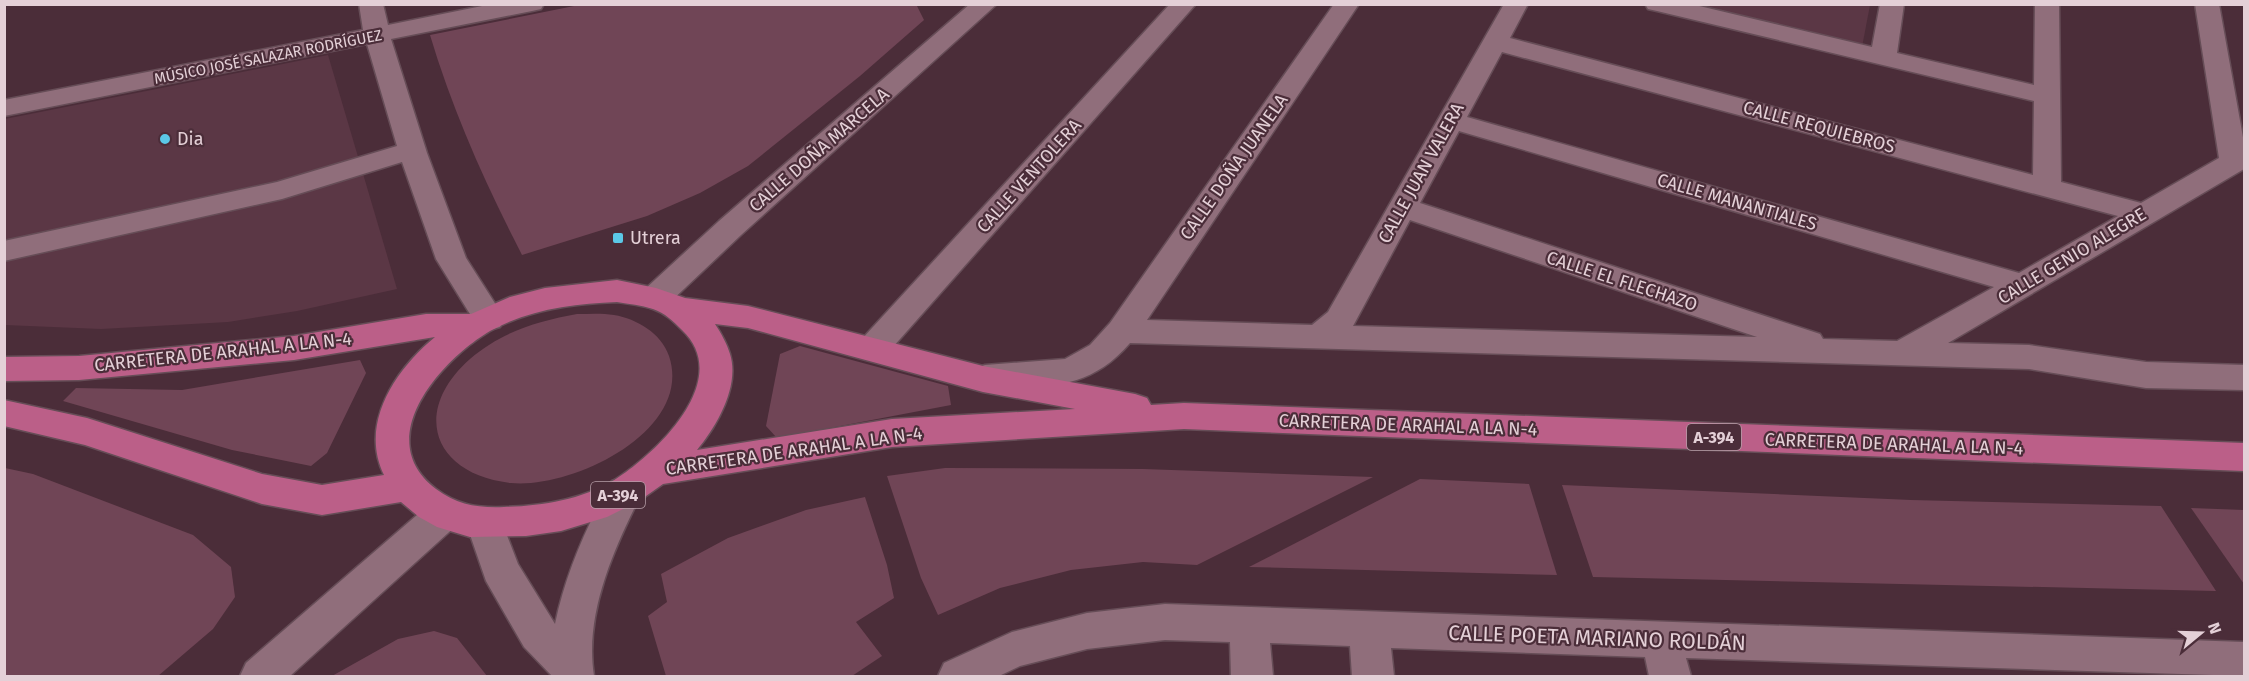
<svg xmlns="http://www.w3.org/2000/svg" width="2249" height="681" viewBox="0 0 2249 681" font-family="'Fira Sans',sans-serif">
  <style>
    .built { fill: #5b3745 }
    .green { fill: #704556 }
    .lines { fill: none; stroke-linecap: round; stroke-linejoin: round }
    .minor-casing { stroke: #664d57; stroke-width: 3 }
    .major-casing { stroke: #664d57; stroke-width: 3 }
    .minor { fill: #906e7b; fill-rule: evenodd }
    .major { fill: #bb5f88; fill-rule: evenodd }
    .poi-dot { fill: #5bc8e7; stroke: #4b2d39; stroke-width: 2 }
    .labels { text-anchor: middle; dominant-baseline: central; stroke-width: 4.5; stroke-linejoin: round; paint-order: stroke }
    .far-street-label { font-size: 15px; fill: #e4d0d7; stroke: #4b2d39 }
    .shield { fill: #4b2d39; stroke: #b69fa8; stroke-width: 1.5 }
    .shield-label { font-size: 16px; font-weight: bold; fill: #e4d0d7 }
    .street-label { font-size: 18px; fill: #e4d0d7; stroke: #4b2d39 }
    .poi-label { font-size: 18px; fill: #e4d0d7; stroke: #4b2d39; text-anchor: start }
    .near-street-label { font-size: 21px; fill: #e4d0d7; stroke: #4b2d39 }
  </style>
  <rect width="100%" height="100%" fill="#4b2d39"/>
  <!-- built -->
  <g class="built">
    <polygon points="1684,5 1870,5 1862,47"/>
    <polygon points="328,55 397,289 297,311 228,322 101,329 5,325 5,119"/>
  </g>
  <!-- green -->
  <g class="green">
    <path d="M584,4H916L924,20L860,76L748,166L700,193L647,216L522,255C485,183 453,112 430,35Z"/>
    <path d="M577,314C589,314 602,313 614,315C637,319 661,333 669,356C694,431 572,489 511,483C434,475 410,412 470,359C501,332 538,321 577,314Z"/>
    <polygon points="800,346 948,386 951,405 777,438 766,426 780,354"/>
    <polygon points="360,360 366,373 327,453 311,466 232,450 63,401 76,388 182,390"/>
    <polygon points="5,468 33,474 193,535 231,567 235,597 213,629 158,676 5,676"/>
    <polygon points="945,468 1143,469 1373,477 1197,565 1143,562 1071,570 1000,588 938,615 921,578 887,476"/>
    <polygon points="1420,479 1529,484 1557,575 1249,567"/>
    <polygon points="1562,485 1911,500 2161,506 2216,591 1593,577"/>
    <polygon points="865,497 887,565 894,598 856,622 882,656 852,676 666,676 648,616 667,602 661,574 728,538 806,510"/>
    <polygon points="2191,508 2244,510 2244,584"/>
    <polygon points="434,631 457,638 487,676 332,676 398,639"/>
  </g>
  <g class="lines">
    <!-- minor casing -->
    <g class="minor-casing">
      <g id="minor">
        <polygon points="359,4 383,4 388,25 492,4 544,4 541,9 532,11 391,39 427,153 466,258 505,319 500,327 489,330 478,327 436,259 402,162 282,199 4,261 4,241 277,182 397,146 367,44 4,116 4,100 363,30"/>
        <polygon points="970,4 997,4 741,235 666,306 655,309 644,306 639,298 644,290 719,221"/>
        <polygon points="1170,4 1196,4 885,356 873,360 861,356 856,348 861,340"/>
        <path d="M1334,4H1359L1147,320L1312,325L1328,312L1504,4H1528L1510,38L2033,175L2034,101L1657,11L1648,9L1645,4H1691L1872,47L1880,4H1904L1897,53L2034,85L2035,4H2059L2061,182L2141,203L2219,158L2195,4H2219L2244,143V169L1948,343L2029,345L2146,362L2244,365V390L2146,388L2029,369L1130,343C1088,392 1044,386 985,391L973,387L968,378L973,369L985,365L1065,359L1090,345L1110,323ZM1502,52L2118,216L2019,273L1467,117ZM1459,131L1994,287L1897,341L1823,339L1820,334L1420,203ZM1410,220L1757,337L1353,326Z"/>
        <path d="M625,476L638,481L643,491C615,546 584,613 594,676H552L524,647L486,581L466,523L472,512L485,508L498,512L518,564L555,624C566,572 586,527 612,481Z"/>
        <polygon points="445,498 458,502 464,513 458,524 290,676 240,676 246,663 432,502"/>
        <polygon points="1165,604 2244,642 2244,676 1686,658 1691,676 1649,676 1645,657 1391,648 1394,676 1352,676 1350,646 1270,643 1273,676 1231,676 1230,642 1165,640 1087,649 1020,666 999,676 938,676 944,663 1012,632 1087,613"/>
      </g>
    </g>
    <!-- major casing -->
    <g class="major-casing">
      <path id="major" d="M617,280L656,288L685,298L748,306L983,366L1135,394L1147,398L1151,405L1184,403L2244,443V471L1184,429L892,447L663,484L639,501L607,517L561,531L526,536L470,537L437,527L419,517L401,502L322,515L262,504L85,445L4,426V400L87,418L262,474L322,485L384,475C359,424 395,370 435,337L294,360L79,380L4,381V357L79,356L294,336L426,314H471L510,297L545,288ZM617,302C629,304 641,305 653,309C665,313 673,321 682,330C735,380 655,455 613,481C580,500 541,506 504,507C478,508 457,505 436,489C370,439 441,360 490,331C530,309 573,304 617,302ZM715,324L748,328L983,392L1075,409L892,419L697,450C717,426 740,386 730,354C727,344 721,333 715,324Z"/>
    </g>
    <!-- minor -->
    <use href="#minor" class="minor"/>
    <!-- major -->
    <use href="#major" class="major"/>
  </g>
  <!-- markers -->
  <g class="poi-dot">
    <circle cx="165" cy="139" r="6"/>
    <rect x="612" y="232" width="12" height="12" rx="3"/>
  </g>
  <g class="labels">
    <!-- far-street labels -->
    <g class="far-street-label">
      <text transform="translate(268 57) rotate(-11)">MÚSICO JOSÉ SALAZAR RODRÍGUEZ</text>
    </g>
    <!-- shield labels -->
    <g class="shield">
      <rect x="1687" y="424" width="54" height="26" rx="4.5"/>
      <rect x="591" y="482" width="54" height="26" rx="4.5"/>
    </g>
    <g class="shield-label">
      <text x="1714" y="437">A-394</text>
      <text x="618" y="495">A-394</text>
    </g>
    <!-- street labels -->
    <g class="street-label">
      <text transform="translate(1819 127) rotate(15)">CALLE REQUIEBROS</text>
      <text transform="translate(819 150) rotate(-41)">CALLE DOÑA MARCELA</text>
      <text transform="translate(1234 167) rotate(-55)">CALLE DOÑA JUANELA</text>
      <text transform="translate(1421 173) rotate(-61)">CALLE JUAN VALERA</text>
      <text transform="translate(1029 176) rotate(-48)">CALLE VENTOLERA</text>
      <text transform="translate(1737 202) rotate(16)">CALLE MANANTIALES</text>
      <text transform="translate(2072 256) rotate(-31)">CALLE GENIO ALEGRE</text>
      <text transform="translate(1622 281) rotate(18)">CALLE EL FLECHAZO</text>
      <text transform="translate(223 352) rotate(-6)">CARRETERA DE ARAHAL A LA N-4</text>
      <text transform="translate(1408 425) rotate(2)">CARRETERA DE ARAHAL A LA N-4</text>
      <text transform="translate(1894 444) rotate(2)">CARRETERA DE ARAHAL A LA N-4</text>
      <text transform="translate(794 451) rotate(-8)">CARRETERA DE ARAHAL A LA N-4</text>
    </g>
    <!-- poi labels -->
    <g class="poi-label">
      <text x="177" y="139">Dia</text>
      <text x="630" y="238">Utrera</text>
    </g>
    <!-- near-street labels -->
    <g class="near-street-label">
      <text transform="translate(1597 638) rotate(2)">CALLE POETA MARIANO ROLDÁN</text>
    </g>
  </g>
  <!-- border -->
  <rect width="2249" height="681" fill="none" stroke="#e4d0d7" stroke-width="12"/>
  <!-- north arrow -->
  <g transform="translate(2201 633) rotate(71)" stroke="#4b2d39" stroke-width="4.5" paint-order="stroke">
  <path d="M0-4.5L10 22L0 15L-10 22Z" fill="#e4d0d7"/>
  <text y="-9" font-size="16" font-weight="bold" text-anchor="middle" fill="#e4d0d7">N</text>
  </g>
</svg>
